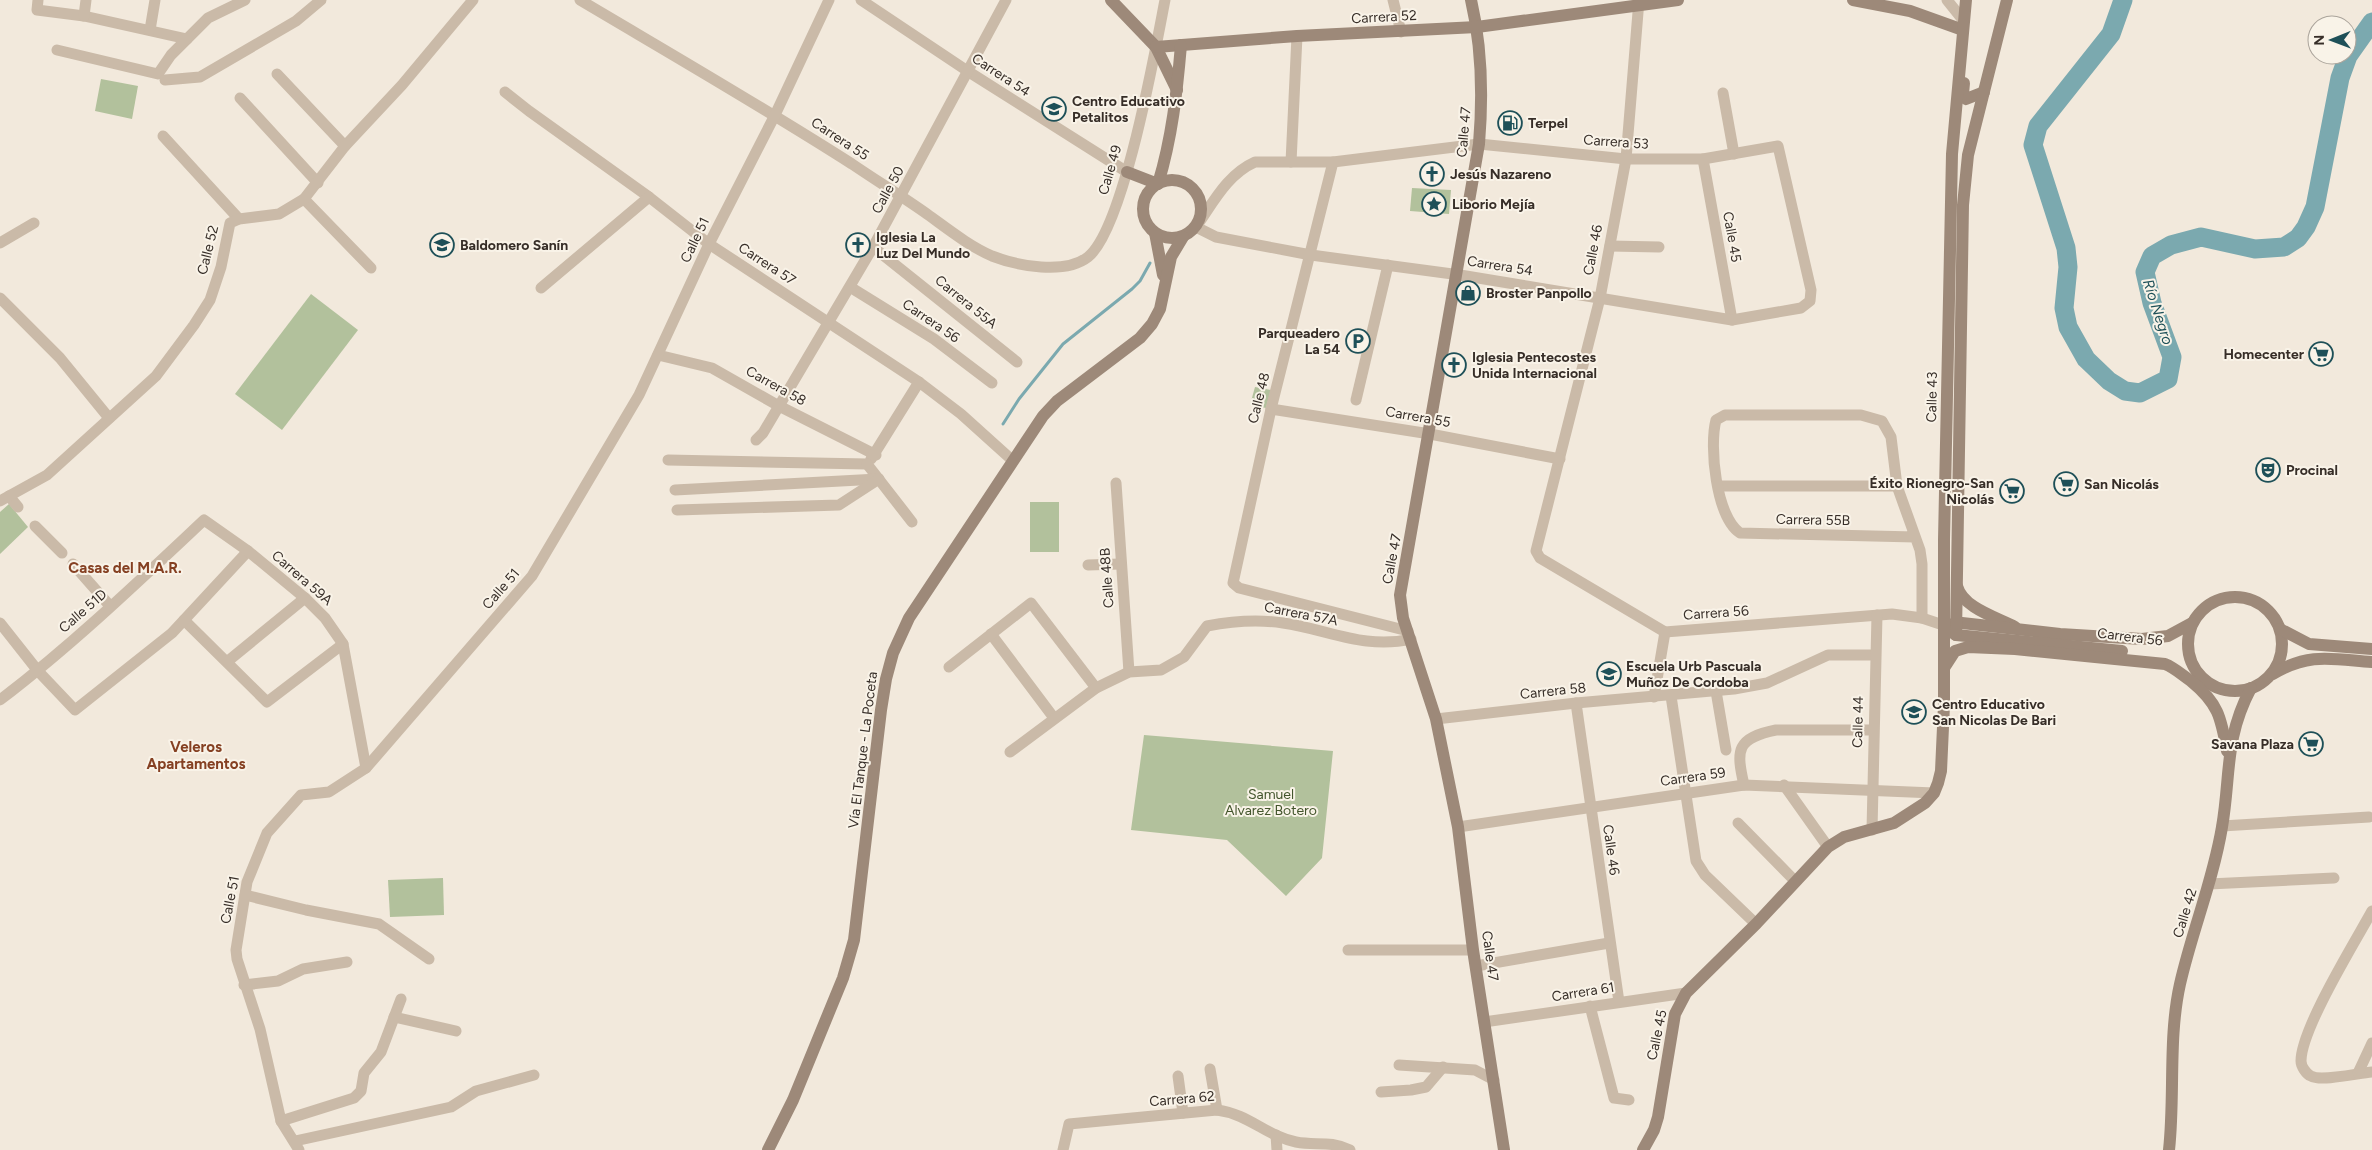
<svg xmlns="http://www.w3.org/2000/svg" width="2372" height="1150" viewBox="0 0 2372 1150" font-family="Figtree,sans-serif">
  <style>
    .green { fill: #b2c19c }
    .lines { fill: none; stroke-linecap: round; stroke-linejoin: round }
    .stream { stroke: #7ba9af; stroke-width: 3 }
    .river { stroke: #7ba9af; stroke-width: 19 }
    .street { stroke: #cabaa8; stroke-width: 11 }
    .secondary { stroke: #9d8979; stroke-width: 12 }
    .labels { text-anchor: middle; dominant-baseline: central; stroke-width: 4; stroke-linejoin: round; paint-order: stroke }
    .street-label { font-size: 14px; fill: #372e28; stroke: #f9f3e8 }
    .poi-label { font-size: 14px; font-weight: bold; fill: #372e28; stroke: #f9f3e8; text-anchor: start }
    .park-label { font-size: 14px; fill: #43552c; stroke: #f9f3e8 }
    .water-label { font-size: 15px; font-style: italic; fill: #1e5058; stroke: #f9f3e8 }
    .neighbourhood-label { font-size: 15px; font-weight: bold; fill: #854022; stroke: #f9f3e8 }
  </style>
  <rect width="100%" height="100%" fill="#f2e9dc"/>
  <!-- green -->
  <g class="green">
    <polygon points="101,79 138,86 132,119 95,111"/>
    <polygon points="1412,188 1451,190 1449,214 1410,211"/>
    <polygon points="311,294 358,330 282,430 235,394"/>
    <polygon points="1255,387 1271,390 1266,408 1250,405"/>
    <rect x="1030" y="502" width="29" height="50"/>
    <polygon points="9,504 28,527 0,554 0,512"/>
    <polygon points="1144,735 1333,751 1322,858 1286,896 1227,840 1131,830"/>
    <polygon points="443,878 444,915 390,917 388,880"/>
  </g>
  <g class="lines">
    <!-- stream -->
    <polyline class="stream" points="1003,424 1019,399 1063,344 1132,289 1140,281 1150,263"/>
    <!-- river -->
    <polyline class="river" points="2123,0 2111,34 2038,126 2033,145 2066,248 2068,267 2064,308 2068,327 2086,359 2109,381 2125,391 2140,393 2168,379 2172,357 2152,303 2145,272 2152,256 2171,245 2201,237 2255,249 2284,247 2298,238 2306,227 2315,207 2340,78 2348,56 2372,22"/>
    <!-- street -->
    <g class="street">
      <polyline points="38,0 37,10 84,16 187,39"/>
      <path d="M580,0C671,54 763,107 852,164C877,181 903,197 927,214C948,229 969,246 992,256C1018,266 1065,275 1088,257C1124,228 1155,51 1165,0"/>
      <polyline points="861,0 969,72 1127,172"/>
      <polyline points="1393,0 1401,32"/>
      <polyline points="1639,0 1626,159 1600,298 1536,551 1540,558 1665,632 1892,614 1922,618 1943,625"/>
      <polyline points="1947,0 1963,20"/>
      <polyline points="84,16 86,0"/>
      <polyline points="150,30 155,0"/>
      <polyline points="57,50 158,74 171,55 208,18 245,0"/>
      <polyline points="277,74 345,146"/>
      <polyline points="165,80 200,77 296,21 321,0"/>
      <polyline points="505,92 529,111 649,197 709,244 919,382 961,414 1012,460"/>
      <polyline points="1723,93 1734,154"/>
      <polyline points="240,98 318,183"/>
      <polyline points="163,136 239,219"/>
      <polyline points="1703,159 1732,320"/>
      <polyline points="1291,162 1297,36"/>
      <polyline points="1333,162 1271,409 1233,583 1239,588 1408,631"/>
      <polyline points="304,199 371,268"/>
      <path d="M1196,227L1216,237L1311,255L1460,275L1732,320L1801,308L1810,301L1811,290L1778,146L1703,159H1626L1479,144L1333,162H1255C1228,174 1214,201 1198,224"/>
      <polyline points="0,243 34,223"/>
      <polyline points="1610,246 1659,247"/>
      <polyline points="873,247 1017,362"/>
      <polyline points="850,287 934,339 992,383"/>
      <polyline points="541,288 649,197"/>
      <polyline points="0,298 60,358 109,418"/>
      <polyline points="658,355 712,368 779,406 876,455"/>
      <polyline points="1356,400 1388,265"/>
      <polyline points="1271,409 1430,434 1560,459"/>
      <polyline points="756,440 763,433 873,247 1006,0"/>
      <polyline points="871,459 919,382"/>
      <polyline points="668,460 867,464"/>
      <polyline points="867,464 912,522"/>
      <polyline points="1116,483 1129,672"/>
      <polyline points="1719,486 1897,486"/>
      <polyline points="675,490 878,479"/>
      <polyline points="9,496 18,507"/>
      <polyline points="0,501 47,475 156,376 194,325 210,300 221,267 230,223 239,219 279,214 304,199 345,146 402,85 473,0"/>
      <polyline points="677,510 839,505 879,479"/>
      <polyline points="35,526 62,553"/>
      <path d="M1915,537L1740,533C1716,517 1709,446 1716,420L1725,415H1861L1882,421L1891,437L1897,486L1920,550L1922,564V618"/>
      <polyline points="73,564 110,606"/>
      <polyline points="1088,565 1120,564"/>
      <polyline points="184,620 267,702 343,644"/>
      <polyline points="0,623 38,671 75,710 172,633 248,551"/>
      <polyline points="991,634 1054,718"/>
      <polyline points="228,661 305,598"/>
      <polyline points="949,667 1031,603 1096,688"/>
      <polyline points="1716,691 1726,750"/>
      <polyline points="1671,696 1696,861 1705,875 1756,924"/>
      <polyline points="1654,697 1665,632"/>
      <path d="M0,700C72,645 138,582 204,520L248,551L305,598L325,618L343,644L366,768"/>
      <polyline points="1576,703 1619,1002"/>
      <polyline points="1436,719 1576,703 1734,689 1767,683 1828,655 1875,655"/>
      <path d="M1010,752L1096,688L1129,672L1161,670L1184,657L1207,626C1233,621 1256,619 1283,623C1327,629 1365,650 1411,639"/>
      <path d="M1744,785C1736,750 1736,738 1776,730H1873"/>
      <polyline points="1784,785 1828,847"/>
      <polyline points="1738,823 1795,881"/>
      <polyline points="2222,826 2369,817"/>
      <polyline points="1458,827 1744,785 1934,793"/>
      <polyline points="1872,830 1877,615"/>
      <polyline points="2209,884 2334,878"/>
      <polyline points="245,895 306,910 379,924 429,959"/>
      <path d="M2372,911C2355,942 2301,1029 2301,1061C2301,1066 2306,1074 2311,1076C2321,1082 2359,1073 2372,1072"/>
      <polyline points="1348,950 1473,950"/>
      <polyline points="1476,966 1609,943"/>
      <polyline points="244,985 278,981 303,969 347,962"/>
      <polyline points="1590,1006 1614,1098 1629,1100"/>
      <polyline points="394,1017 456,1031"/>
      <polyline points="1484,1022 1686,993"/>
      <polyline points="1399,1065 1475,1070 1494,1080"/>
      <polyline points="1210,1069 1217,1110"/>
      <polyline points="2358,1073 2372,1043"/>
      <polyline points="1178,1076 1183,1113"/>
      <polyline points="1381,1092 1411,1090 1426,1087 1443,1067"/>
      <polyline points="281,1121 354,1098 361,1091 364,1073 381,1052 401,999"/>
      <polyline points="1276,1135 1277,1150"/>
      <polyline points="295,1141 451,1107 476,1091 534,1075"/>
      <polyline points="299,1150 281,1121 260,1029 237,959 236,950 247,882 267,833 301,795 329,792 366,768 532,576 639,395 709,244 775,115 829,0"/>
      <path d="M1063,1150L1069,1124L1217,1110C1249,1114 1266,1136 1296,1142C1316,1146 1329,1140 1350,1150"/>
    </g>
    <!-- secondary -->
    <g class="secondary">
      <polyline points="1111,0 1156,47 1177,90"/>
      <path d="M1471,0C1482,47 1483,96 1479,144L1400,595L1403,618L1436,719L1458,827L1473,950L1504,1150"/>
      <polyline points="1853,0 1910,11 1963,30"/>
      <polyline points="1156,47 1297,36 1477,27 1678,0"/>
      <polyline points="1964,83 1963,94 1966,99 1984,92"/>
      <path d="M1127,172L1158,184C1172,138 1177,92 1181,45"/>
      <circle cx="1172" cy="209" r="29"/>
      <polyline points="1155,233 1163,275"/>
      <path d="M1957,586C1963,608 1996,617 2015,627"/>
      <circle cx="2235" cy="644" r="47"/>
      <polyline points="1948,625 1962,623 2060,634 2142,639 2168,636 2192,623"/>
      <polyline points="2280,629 2309,644 2372,649"/>
      <polyline points="1949,630 1956,635 2122,651"/>
      <polyline points="1956,635 1963,205 1968,155 2007,0"/>
      <path d="M1944,668L1955,651L1968,647L2015,649L2165,664C2175,668 2182,675 2191,681C2218,703 2221,717 2227,751"/>
      <path d="M2273,674C2309,652 2332,659 2372,662"/>
      <polyline points="768,1150 793,1100 843,978 854,940 881,710 886,679 893,653 909,618 1043,416 1057,401 1140,338 1152,324 1160,309 1171,257 1183,237"/>
      <polyline points="1643,1150 1654,1130 1658,1117 1675,1014 1686,993 1756,924 1828,847 1844,837 1894,823 1925,803 1934,793 1938,783 1941,771 1944,705 1944,540 1952,154 1966,0"/>
      <path d="M2169,1150C2175,1095 2168,1038 2180,984C2192,931 2213,881 2222,827C2231,775 2224,739 2251,688"/>
    </g>
  </g>
  <!-- icons -->
  <defs>
    <g id="school-ring" transform="scale(1.25)"><circle r="9.5" fill="#f9f3e8" stroke="#1e5058" stroke-width="1.5"/><path d="M0-5L7-2L0 1L-7-2ZM-4 1L0 2.5L4 1V4Q0 6-4 4Z" fill="#1e5058"/></g>
    <g id="fuel-ring" transform="scale(1.25)"><circle r="9.5" fill="#f9f3e8" stroke="#1e5058" stroke-width="1.5"/><path d="M-5.5-6h7V0h2V4h1.3V-2.5L3-4.5l.8-.8L6-3V5H2.5V1h-1V6h-7ZM-4.2-4.7v3.2H.2V-4.7Z" fill="#1e5058"/></g>
    <g id="church-ring" transform="scale(1.25)"><circle r="9.5" fill="#f9f3e8" stroke="#1e5058" stroke-width="1.5"/><path d="M-1.2-6h2.4v3.5h3.3v2.4h-3.3V6h-2.4V-.1h-3.3v-2.4h3.3Z" fill="#1e5058"/></g>
    <g id="sight-ring" transform="scale(1.25)"><circle r="9.5" fill="#f9f3e8" stroke="#1e5058" stroke-width="1.5"/><path d="M0-6L1.8-2.2L6-1.7L2.9 1.2L3.7 5.4L0 3.3L-3.7 5.4L-2.9 1.2L-6-1.7L-1.8-2.2Z" fill="#1e5058"/></g>
    <g id="shop-ring" transform="scale(1.25)"><circle r="9.5" fill="#f9f3e8" stroke="#1e5058" stroke-width="1.5"/><path d="M-5-2.5h2.3a2.7 3.5 0 0 1 5.4 0H5L5.5 6h-11ZM-1.5-2.5h3a1.5 2.3 0 0 0-3 0Z" fill="#1e5058"/></g>
    <g id="parking-ring" transform="scale(1.25)"><circle r="9.5" fill="#f9f3e8" stroke="#1e5058" stroke-width="1.5"/><path d="M-3.5-5.5H1a3.5 3.5 0 0 1 0 7H-1V5.5H-3.5ZM-1-3.4V-.6H.8a1.4 1.4 0 0 0 0-2.8Z" fill="#1e5058"/></g>
    <g id="supermarket-ring" transform="scale(1.25)"><circle r="9.5" fill="#f9f3e8" stroke="#1e5058" stroke-width="1.5"/><path d="M-6-5.5h2.5l.6 2H6L4.5 2H-2.5L-4.4-4H-6ZM-1.5 3.2a1.3 1.3 0 1 0 .1 0ZM3 3.2a1.3 1.3 0 1 0 .1 0Z" fill="#1e5058"/></g>
    <g id="theatre-ring" transform="scale(1.25)"><circle r="9.5" fill="#f9f3e8" stroke="#1e5058" stroke-width="1.5"/><path d="M-5-5.5Q0-4 5-5.5V0Q5 5 0 6Q-5 5-5 0ZM-3.3-2.5H-1v1.5H-3.3ZM1-2.5H3.3v1.5H1ZM-2.8 1Q0 5.5 2.8 1Z" fill="#1e5058"/></g>
  </defs>
  <g fill-rule="evenodd">
    <use href="#school-ring" x="1054" y="109"/>
    <use href="#fuel-ring" x="1510" y="123"/>
    <use href="#church-ring" x="1432" y="174"/>
    <use href="#sight-ring" x="1434" y="204"/>
    <use href="#school-ring" x="442" y="245"/>
    <use href="#church-ring" x="858" y="245"/>
    <use href="#shop-ring" x="1468" y="293"/>
    <use href="#parking-ring" x="1358" y="341"/>
    <use href="#supermarket-ring" x="2321" y="354"/>
    <use href="#church-ring" x="1454" y="365"/>
    <use href="#theatre-ring" x="2268" y="470"/>
    <use href="#supermarket-ring" x="2066" y="484"/>
    <use href="#supermarket-ring" x="2012" y="491"/>
    <use href="#school-ring" x="1609" y="674"/>
    <use href="#school-ring" x="1914" y="712"/>
    <use href="#supermarket-ring" x="2311" y="744"/>
  </g>
  <g class="labels">
    <!-- street labels -->
    <g class="street-label">
      <text transform="translate(1384 17) rotate(-3)">Carrera 52</text>
      <text transform="translate(1001 75) rotate(33)">Carrera 54</text>
      <text transform="translate(1464 132) rotate(-85)">Calle 47</text>
      <text transform="translate(840 139) rotate(33)">Carrera 55</text>
      <text transform="translate(1616 142) rotate(4)">Carrera 53</text>
      <text transform="translate(1110 170) rotate(-74)">Calle 49</text>
      <text transform="translate(888 190) rotate(-61)">Calle 50</text>
      <text transform="translate(1732 237) rotate(80)">Calle 45</text>
      <text transform="translate(695 240) rotate(-64)">Calle 51</text>
      <text transform="translate(208 250) rotate(-76)">Calle 52</text>
      <text transform="translate(1593 250) rotate(-79)">Calle 46</text>
      <text transform="translate(767 264) rotate(33)">Carrera 57</text>
      <text transform="translate(1500 266) rotate(9)">Carrera 54</text>
      <text transform="translate(966 302) rotate(39)">Carrera 55A</text>
      <text transform="translate(931 321) rotate(34)">Carrera 56</text>
      <text transform="translate(776 386) rotate(29)">Carrera 58</text>
      <text transform="translate(1932 397) rotate(-89)">Calle 43</text>
      <text transform="translate(1259 398) rotate(-76)">Calle 48</text>
      <text transform="translate(1418 417) rotate(10)">Carrera 55</text>
      <text transform="translate(1813 520) rotate(1)">Carrera 55B</text>
      <text transform="translate(1392 559) rotate(-79)">Calle 47</text>
      <text transform="translate(302 578) rotate(41)">Carrera 59A</text>
      <text transform="translate(1107 578) rotate(-94)">Calle 48B</text>
      <text transform="translate(501 589) rotate(-49)">Calle 51</text>
      <text transform="translate(83 611) rotate(-41)">Calle 51D</text>
      <text transform="translate(1716 613) rotate(-4)">Carrera 56</text>
      <text transform="translate(1301 614) rotate(11)">Carrera 57A</text>
      <text transform="translate(2130 637) rotate(7)">Carrera 56</text>
      <text transform="translate(1553 691) rotate(-6)">Carrera 58</text>
      <text transform="translate(1858 722) rotate(-89)">Calle 44</text>
      <text transform="translate(863 750) rotate(-83)">Vía El Tanque - La Poceta</text>
      <text transform="translate(1693 777) rotate(-8)">Carrera 59</text>
      <text transform="translate(1611 850) rotate(82)">Calle 46</text>
      <text transform="translate(230 900) rotate(-79)">Calle 51</text>
      <text transform="translate(2185 913) rotate(-73)">Calle 42</text>
      <text transform="translate(1490 956) rotate(82)">Calle 47</text>
      <text transform="translate(1583 992) rotate(-9)">Carrera 61</text>
      <text transform="translate(1657 1035) rotate(-78)">Calle 45</text>
      <text transform="translate(1182 1099) rotate(-5)">Carrera 62</text>
    </g>
    <!-- poi labels -->
    <g class="poi-label">
      <text x="1072" y="101">Centro Educativo<tspan x="1072" dy="16">Petalitos</tspan></text>
      <text x="1528" y="123">Terpel</text>
      <text x="1450" y="174">Jesús Nazareno</text>
      <text x="1452" y="204">Liborio Mejía</text>
      <text x="876" y="237">Iglesia La<tspan x="876" dy="16">Luz Del Mundo</tspan></text>
      <text x="460" y="245">Baldomero Sanín</text>
      <text x="1486" y="293">Broster Panpollo</text>
      <text x="1340" y="333" text-anchor="end">Parqueadero<tspan x="1340" dy="16">La 54</tspan></text>
      <text x="2304" y="354" text-anchor="end">Homecenter</text>
      <text x="1472" y="357">Iglesia Pentecostes<tspan x="1472" dy="16">Unida Internacional</tspan></text>
      <text x="2286" y="470">Procinal</text>
      <text x="1994" y="483" text-anchor="end">Éxito Rionegro-San<tspan x="1994" dy="16">Nicolás</tspan></text>
      <text x="2084" y="484">San Nicolás</text>
      <text x="1626" y="666">Escuela Urb Pascuala<tspan x="1626" dy="16">Muñoz De Cordoba</tspan></text>
      <text x="1932" y="704">Centro Educativo<tspan x="1932" dy="16">San Nicolas De Bari</tspan></text>
      <text x="2294" y="744" text-anchor="end">Savana Plaza</text>
    </g>
    <!-- park labels -->
    <g class="park-label">
      <text x="1271" y="794">Samuel<tspan x="1271" dy="16">Alvarez Botero</tspan></text>
    </g>
    <!-- water labels -->
    <g class="water-label">
      <text transform="translate(2158 312) rotate(72)">Río Negro</text>
    </g>
    <!-- neighbourhood labels -->
    <g class="neighbourhood-label">
      <text x="125" y="568">Casas del M.A.R.</text>
      <text x="196" y="747">Veleros<tspan x="196" dy="17">Apartamentos</tspan></text>
    </g>
  </g>
  <!-- north arrow -->
  <g transform="translate(2332 40) rotate(269)"><circle r="24" fill="#f9f3e8" stroke="#aba49b"/>
  <path d="M0-4L9 19L0 12L-9 19Z" fill="#1e5058"/>
  <text y="-8" font-size="14" font-weight="bold" text-anchor="middle" fill="#372e28">N</text>
  </g>
</svg>
